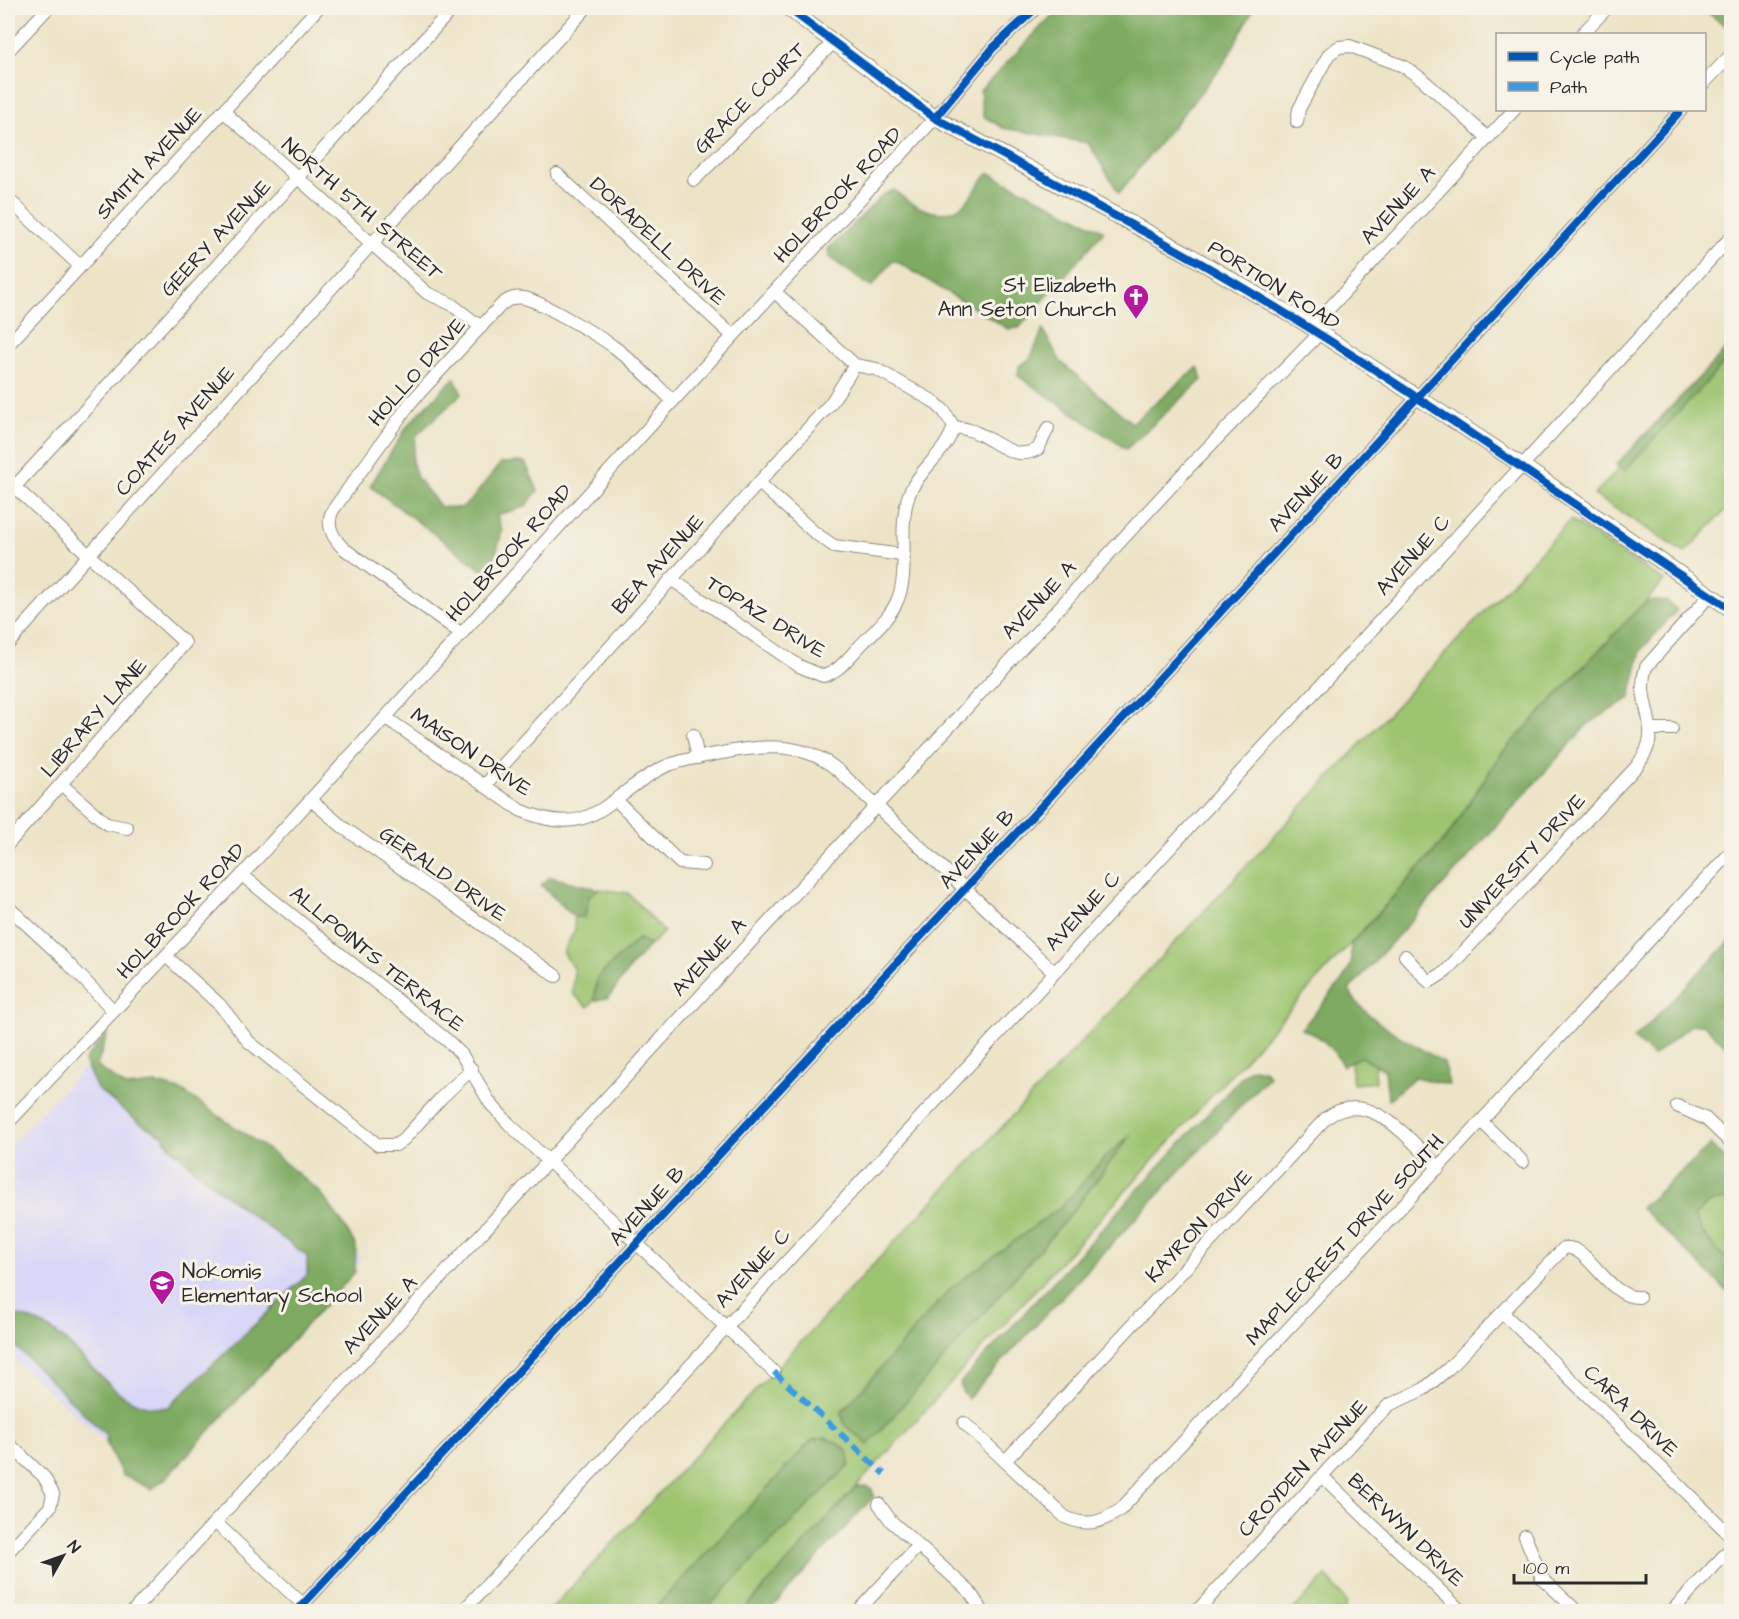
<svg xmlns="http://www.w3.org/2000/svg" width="1739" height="1619" viewBox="0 0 1739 1619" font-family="'Architects Daughter',sans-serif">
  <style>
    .built { fill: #d9d7f8 }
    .green { fill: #9dc46f; stroke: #64784d; stroke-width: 1.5 }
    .forest { fill: #7eaa62; stroke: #546a46; stroke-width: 1.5 }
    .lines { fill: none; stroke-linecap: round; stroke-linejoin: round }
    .minor-casing { stroke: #8c887a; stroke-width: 14 }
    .major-casing { stroke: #8c887a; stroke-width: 17 }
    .minor { stroke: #fff; stroke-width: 12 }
    .major { stroke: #fff; stroke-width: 15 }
    .quiet { stroke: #3d9ce1; stroke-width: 6; stroke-dasharray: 12 6; stroke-linecap: butt }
    .cycleway-casing { stroke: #f7f3e8; stroke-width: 11 }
    .cycleway { stroke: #0057b8; stroke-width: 8 }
    .labels { text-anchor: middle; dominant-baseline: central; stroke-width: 6; stroke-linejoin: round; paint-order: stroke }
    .street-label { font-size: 21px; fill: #2b2b2b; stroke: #f7f3e8 }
    .poi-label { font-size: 21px; fill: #2b2b2b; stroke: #f7f3e8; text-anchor: end }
  </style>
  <rect width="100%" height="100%" fill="#f7f3e8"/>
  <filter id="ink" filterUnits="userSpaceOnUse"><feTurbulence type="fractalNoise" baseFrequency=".0167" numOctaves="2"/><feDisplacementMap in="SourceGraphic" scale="12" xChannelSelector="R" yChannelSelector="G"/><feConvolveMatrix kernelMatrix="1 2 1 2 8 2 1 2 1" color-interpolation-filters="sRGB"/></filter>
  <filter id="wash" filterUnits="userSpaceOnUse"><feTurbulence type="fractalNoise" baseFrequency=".008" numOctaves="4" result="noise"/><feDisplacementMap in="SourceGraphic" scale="24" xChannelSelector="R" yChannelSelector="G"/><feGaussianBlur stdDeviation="1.35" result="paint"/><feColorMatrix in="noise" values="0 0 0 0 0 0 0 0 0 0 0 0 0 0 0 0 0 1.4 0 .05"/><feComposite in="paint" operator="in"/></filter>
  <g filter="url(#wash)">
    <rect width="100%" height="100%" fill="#ede4c8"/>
    <!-- built -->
    <polygon class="built" points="84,1068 362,1258 148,1480 8,1354 8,1147"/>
    <!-- green -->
    <g class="green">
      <polygon points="1731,349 1731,504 1685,553 1594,495"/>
      <polygon points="1570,520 1664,581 1587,667 1500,755 1448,836 743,1611 548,1612"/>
      <polygon points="599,889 628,893 664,932 650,945 638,939 597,978 594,1001 588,1007 573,994 574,970 563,952 575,930 574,917 585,916 589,896"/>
      <polygon points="1350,1051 1373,1051 1376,1082 1353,1084"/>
      <path d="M1718,1199L1731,1201V1261C1714,1250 1702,1235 1694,1216L1705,1206Z"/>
      <polygon points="1326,1576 1347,1602 1345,1611 1292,1611"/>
    </g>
    <!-- forest -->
    <g class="forest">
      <polygon points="1059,8 1254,8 1225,62 1119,193 1088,143 1003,128 983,116 980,91"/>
      <polygon points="1701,8 1729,8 1731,11 1731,30"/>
      <path d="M989,173L1104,231L1019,328L1008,329L896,261H893L871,287L829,257L828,249L883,195L894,190C912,206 943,225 966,202C975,193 979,182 989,173Z"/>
      <polygon points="1043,330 1061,362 1132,423 1198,367 1202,380 1126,449 1018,376 1019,366 1030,359"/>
      <polygon points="1731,344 1731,356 1624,471 1616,465"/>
      <polygon points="454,378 462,393 416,436 412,461 417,478 441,507 461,508 471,500 501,463 525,462 538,491 525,507 497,515 502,531 490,576 370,486 408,425"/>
      <path d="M1653,600L1667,601L1677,610L1641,650L1630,698L1588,724L1349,990C1363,1021 1416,1044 1444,1063L1449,1085L1415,1077L1388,1100L1385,1070L1361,1057L1343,1066C1333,1049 1321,1034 1301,1029L1342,981L1351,964V944L1448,836L1500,755L1643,604Z"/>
      <polygon points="550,877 599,889 589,896 585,917 574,917 541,885"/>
      <polygon points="638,939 650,945 632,965 609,997 594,1001 597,978"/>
      <polygon points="1731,940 1731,1051 1703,1024 1691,1025 1653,1056 1634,1039"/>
      <path d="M108,1032L97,1066L126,1087L156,1084L181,1090L274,1154L319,1191L341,1221L356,1246L355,1272L167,1477L152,1489L122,1475L106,1442V1435L8,1339V1313C19,1316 33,1319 43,1325C86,1347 114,1415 168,1407L307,1275V1256C256,1218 210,1187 165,1141L164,1136L140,1123L97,1089L84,1061Z"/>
      <polygon points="1255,1068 1265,1071 1269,1076 968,1398 962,1391 960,1383 1249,1069"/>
      <polygon points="1131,1135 1070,1215 868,1445 845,1425 841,1413 951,1288 1063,1205 1105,1157"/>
      <path d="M1711,1145L1731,1166V1201C1715,1198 1706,1204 1694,1216C1702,1235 1714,1250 1731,1261V1295L1641,1208Z"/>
      <path d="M826,1438C841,1445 851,1448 849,1466L756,1557L705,1611H652L812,1440Z"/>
      <polygon points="867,1486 872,1489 874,1496 769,1611 743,1611 856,1487"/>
    </g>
  </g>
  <g filter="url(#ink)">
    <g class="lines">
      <!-- minor casing -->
      <g class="minor-casing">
        <g id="minor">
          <polyline points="1582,34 1607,8"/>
          <polyline points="8,51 48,8"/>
          <polyline points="1704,83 1732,54"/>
          <polyline points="223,111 427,293 451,304 481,327"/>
          <polyline points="1297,122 1299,109 1329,54 1339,47 1350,46 1403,66 1422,79 1488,138"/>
          <polyline points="557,174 733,336"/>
          <polyline points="694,180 833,43"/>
          <polyline points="8,199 80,266"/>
          <polyline points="1311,328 1514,110"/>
          <polyline points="8,345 318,8"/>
          <path d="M954,427C962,428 970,429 977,433C998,442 1015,462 1038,449L1048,428"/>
          <polyline points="8,481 185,643 8,844"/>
          <polyline points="759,483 815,533 834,546 902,555"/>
          <polyline points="8,494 453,8"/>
          <path d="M671,579L799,666L823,676C839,672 848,658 859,647C871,634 890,618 897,601C911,571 896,526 910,492C921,467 945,454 954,427L944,411L933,401L876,369L855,365L775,292"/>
          <path d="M462,634L343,548C333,538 325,524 333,510L411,402L502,304C509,299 515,296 524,298C540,301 599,336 614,347C636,363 654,383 673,401"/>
          <polyline points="8,644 586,8"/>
          <path d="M386,718L520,810C594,842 606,796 662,768C676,761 695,758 711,755C756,746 802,738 840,772L1054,972"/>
          <polyline points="1652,729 1672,729"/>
          <polyline points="693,735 698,758"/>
          <polyline points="62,785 107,824 127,828"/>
          <polyline points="485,785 831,403 855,365"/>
          <polyline points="311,800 344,828 556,976"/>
          <polyline points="617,801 680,863 704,865"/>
          <polyline points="242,875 448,1041 462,1055 490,1103 509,1124 774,1372"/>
          <polyline points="8,907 62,957 114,1011"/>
          <polyline points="166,956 220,1005 249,1042 378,1145 396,1145 404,1139 441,1098 472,1069"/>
          <path d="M1405,956L1429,982L1445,972L1637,766C1668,726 1633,707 1646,667L1710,595"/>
          <polyline points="1677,1106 1706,1119 1732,1144"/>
          <polyline points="1482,1122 1523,1162"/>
          <polyline points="8,1123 242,875 673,401 935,118 993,48 1036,8"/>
          <polyline points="1503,1313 1732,1537"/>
          <path d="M964,1423L1065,1517C1086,1527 1101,1523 1120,1510L1732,851"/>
          <polyline points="8,1443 44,1477 53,1494 50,1507 8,1552"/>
          <path d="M1005,1461L1326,1118C1370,1086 1408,1139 1439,1168"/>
          <polyline points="1322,1476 1462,1612"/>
          <polyline points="879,1504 891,1521 969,1591 983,1612"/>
          <polyline points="215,1522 311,1612"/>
          <polyline points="1525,1536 1542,1578 1578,1612"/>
          <polyline points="132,1612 1190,466 1319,334"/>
          <polyline points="296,1612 1147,692 1681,110"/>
          <polyline points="462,1612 1324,682 1732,236"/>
          <polyline points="857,1612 918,1546"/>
          <path d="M1196,1612L1370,1424L1389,1405L1424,1389L1448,1369L1564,1248C1588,1243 1608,1299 1639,1297"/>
          <polyline points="1671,1612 1732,1547"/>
        </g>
      </g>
      <!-- major casing -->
      <g class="major-casing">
        <polyline id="major" points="788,8 935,118 1186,253 1303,322 1521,465 1732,610"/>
      </g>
      <!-- minor -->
      <use href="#minor" class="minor"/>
      <!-- major -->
      <use href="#major" class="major"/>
      <!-- quiet -->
      <polyline class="quiet" points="774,1372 884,1474"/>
      <!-- cycleway casing -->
      <g class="cycleway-casing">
        <g id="cycleway">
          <polyline points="788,8 935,118 1119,218"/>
          <polyline points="935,118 993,48 1036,8"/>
          <path d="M1124,221C1337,333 1531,477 1732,610"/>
          <polyline points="296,1612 1147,692 1681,110"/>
        </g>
      </g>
      <!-- cycleway -->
      <use href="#cycleway" class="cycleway"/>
    </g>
  </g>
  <!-- icons -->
  <defs>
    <g id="church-pin" transform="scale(1.35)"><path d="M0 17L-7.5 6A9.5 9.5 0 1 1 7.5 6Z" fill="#b5179e" stroke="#f7f3e8"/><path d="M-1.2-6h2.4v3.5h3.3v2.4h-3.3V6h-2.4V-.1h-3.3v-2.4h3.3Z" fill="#fff"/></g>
    <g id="school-pin" transform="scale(1.35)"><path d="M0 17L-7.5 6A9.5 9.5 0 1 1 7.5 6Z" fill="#b5179e" stroke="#f7f3e8"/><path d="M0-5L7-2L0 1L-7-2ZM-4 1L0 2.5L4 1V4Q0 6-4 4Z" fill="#fff"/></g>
  </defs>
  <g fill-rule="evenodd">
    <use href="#church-pin" x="1136" y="297"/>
    <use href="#school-pin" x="162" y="1283"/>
  </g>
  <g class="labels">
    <!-- street labels -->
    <g class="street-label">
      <text transform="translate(750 98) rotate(-45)">GRACE COURT</text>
      <text transform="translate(149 163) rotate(-47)">SMITH AVENUE</text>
      <text transform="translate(838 195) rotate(-47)">HOLBROOK ROAD</text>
      <text transform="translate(1398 205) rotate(-47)">AVENUE A</text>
      <text transform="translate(362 209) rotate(41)">NORTH 5TH STREET</text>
      <text transform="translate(216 238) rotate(-47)">GEERY AVENUE</text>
      <text transform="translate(658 241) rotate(43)">DORADELL DRIVE</text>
      <text transform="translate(1274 285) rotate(32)">PORTION ROAD</text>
      <text transform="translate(417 372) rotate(-49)">HOLLO DRIVE</text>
      <text transform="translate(175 431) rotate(-48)">COATES AVENUE</text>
      <text transform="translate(1306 492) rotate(-47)">AVENUE B</text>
      <text transform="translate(509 553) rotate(-48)">HOLBROOK ROAD</text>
      <text transform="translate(1413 555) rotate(-48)">AVENUE C</text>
      <text transform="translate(658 564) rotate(-48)">BEA AVENUE</text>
      <text transform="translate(1039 600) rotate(-47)">AVENUE A</text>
      <text transform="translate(766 617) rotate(32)">TOPAZ DRIVE</text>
      <text transform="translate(94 718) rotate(-49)">LIBRARY LANE</text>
      <text transform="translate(471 752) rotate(34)">MAISON DRIVE</text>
      <text transform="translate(977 849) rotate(-47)">AVENUE B</text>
      <text transform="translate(1522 861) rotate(-47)">UNIVERSITY DRIVE</text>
      <text transform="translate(443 874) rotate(35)">GERALD DRIVE</text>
      <text transform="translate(181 911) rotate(-47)">HOLBROOK ROAD</text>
      <text transform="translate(1083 911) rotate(-47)">AVENUE C</text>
      <text transform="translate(709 957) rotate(-47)">AVENUE A</text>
      <text transform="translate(377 959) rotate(39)">ALLPOINTS TERRACE</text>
      <text transform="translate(647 1206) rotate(-47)">AVENUE B</text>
      <text transform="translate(1199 1226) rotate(-47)">KAYRON DRIVE</text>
      <text transform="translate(1345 1240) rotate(-47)">MAPLECREST DRIVE SOUTH</text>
      <text transform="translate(753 1268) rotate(-47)">AVENUE C</text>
      <text transform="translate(380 1315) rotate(-47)">AVENUE A</text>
      <text transform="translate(1631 1411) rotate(44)">CARA DRIVE</text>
      <text transform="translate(1303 1468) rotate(-47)">CROYDEN AVENUE</text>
      <text transform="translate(1406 1530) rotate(44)">BERWYN DRIVE</text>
    </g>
    <!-- poi labels -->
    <g class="poi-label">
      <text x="1116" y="285">St Elizabeth<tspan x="1116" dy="24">Ann Seton Church</tspan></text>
      <text x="182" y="1271" text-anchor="start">Nokomis<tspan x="182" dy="24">Elementary School</tspan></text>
    </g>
  </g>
  <!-- margin -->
  <rect width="1739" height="1619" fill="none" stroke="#f7f3e8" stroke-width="30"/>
  <!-- legend -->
  <rect x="1496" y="33" width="210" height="78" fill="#f7f3e8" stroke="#a5a39c" stroke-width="1.5"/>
  <rect x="1508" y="52" width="30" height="9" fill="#0057b8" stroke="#a5a39c" stroke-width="1.5"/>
  <text x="1550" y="63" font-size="18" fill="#2b2b2b">Cycle path</text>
  <rect x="1508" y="82" width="30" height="9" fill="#3d9ce1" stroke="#a5a39c" stroke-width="1.5"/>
  <text x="1550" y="93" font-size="18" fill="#2b2b2b">Path</text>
  <!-- north arrow -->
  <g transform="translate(63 1556) rotate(50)" stroke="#f7f3e8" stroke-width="4.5" paint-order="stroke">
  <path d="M0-4.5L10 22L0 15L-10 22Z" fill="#2b2b2b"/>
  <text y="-9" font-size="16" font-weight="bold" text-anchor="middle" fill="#2b2b2b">N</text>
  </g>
  <!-- scale -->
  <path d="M1514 1574v9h132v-9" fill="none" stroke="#2b2b2b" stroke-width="3"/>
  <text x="1523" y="1574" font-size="18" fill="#2b2b2b" stroke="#f7f3e8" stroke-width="4.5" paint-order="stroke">100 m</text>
</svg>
